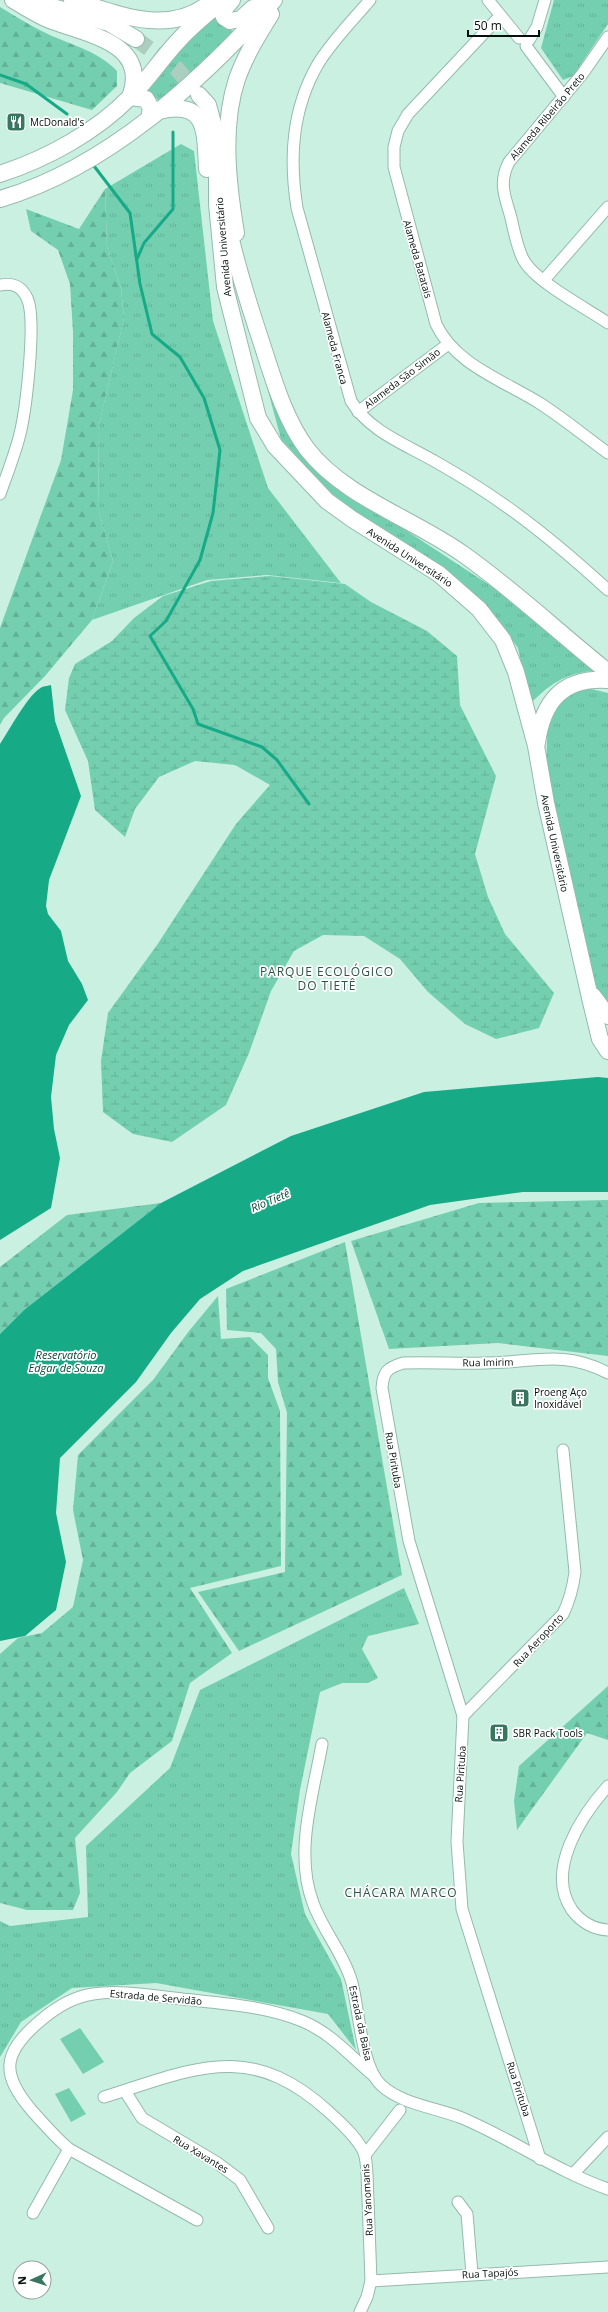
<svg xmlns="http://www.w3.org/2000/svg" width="608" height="2312" viewBox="0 0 608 2312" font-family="'Open Sans',sans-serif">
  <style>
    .grass { fill: url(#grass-tufts) }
    .forest { fill: url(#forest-firs) }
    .wetland { fill: url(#wetland-marsh) }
    .pitch { fill: #74cfb1 }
    .water { fill: #16aa86 }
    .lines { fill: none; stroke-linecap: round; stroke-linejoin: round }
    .stream { stroke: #16aa86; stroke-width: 3 }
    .secondary-tunnel { stroke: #accec1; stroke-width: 16; stroke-dasharray: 16 8; stroke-linecap: butt }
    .street-casing { stroke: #95baad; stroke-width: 13 }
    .secondary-casing { stroke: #95baad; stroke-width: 18 }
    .street { stroke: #fff; stroke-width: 11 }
    .secondary { stroke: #fff; stroke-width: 16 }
    .labels { text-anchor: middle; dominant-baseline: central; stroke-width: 3.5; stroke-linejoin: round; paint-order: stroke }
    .street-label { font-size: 10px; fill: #04100b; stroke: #fff }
    .poi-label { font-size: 10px; fill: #04100b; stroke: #fff; text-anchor: start }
    .water-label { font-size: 11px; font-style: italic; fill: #0b4435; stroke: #fff }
    .quarter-label { font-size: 12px; letter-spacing: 1px; fill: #315347; stroke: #fff }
  </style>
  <defs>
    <pattern id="grass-tufts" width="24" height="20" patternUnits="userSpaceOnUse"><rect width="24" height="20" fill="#74cfb1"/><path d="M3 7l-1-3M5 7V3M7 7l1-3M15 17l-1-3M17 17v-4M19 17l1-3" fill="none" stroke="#63b197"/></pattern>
    <pattern id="forest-firs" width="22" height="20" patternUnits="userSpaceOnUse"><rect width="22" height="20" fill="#74cfb1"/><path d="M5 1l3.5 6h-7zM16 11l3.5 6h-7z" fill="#63b197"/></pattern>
    <pattern id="wetland-marsh" width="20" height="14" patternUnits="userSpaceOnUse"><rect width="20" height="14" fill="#74cfb1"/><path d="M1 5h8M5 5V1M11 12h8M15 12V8" fill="none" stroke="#63b197"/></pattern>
  </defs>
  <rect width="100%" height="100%" fill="#caf0e1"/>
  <!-- grass -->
  <g class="grass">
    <polygon points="554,0 608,0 608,24 573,76 563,80 541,48"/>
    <polygon points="218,15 223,26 237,33 160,102 148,91 185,44"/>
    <polygon points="181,144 194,151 213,321 268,488 341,583 267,575 207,580 92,620 113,561 99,512 98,429 124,318 121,288 107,247 105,189"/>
    <path d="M243,298L290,433L378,512L520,605L593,671C565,673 549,685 530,704L518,648L494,615L466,587L414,548L361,516L327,490L281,439Z"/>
    <polygon points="583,687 608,693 608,1006 594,985 546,768 548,717 557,700"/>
    <polygon points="404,1588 419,1624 368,1636 362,1649 378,1678 368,1683 342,1683 320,1692 300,1790 291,1854 305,1914 341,1979 356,2050 328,2014 156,1983 72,1988 21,2022 0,2057 0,1921 10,1926 88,1917 86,1846 170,1768 200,1690"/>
  </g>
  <!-- forest -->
  <g class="forest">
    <path d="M0,7C17,17 34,28 52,36C75,46 99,52 117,71V86L92,110L0,83Z"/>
    <polygon points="105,189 107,247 121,288 124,318 98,429 99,512 113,561 92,620 45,676 4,718 0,725 0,628 61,460 73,390 73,332 70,284 58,250 31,231 26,209 79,229"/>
    <polygon points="608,1200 608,1356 498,1343 389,1349 351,1241 479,1203"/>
    <polygon points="161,1203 24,1310 0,1334 0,1267 67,1215"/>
    <polygon points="345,1242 402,1575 239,1651 198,1592 285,1572 287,1413 278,1382 276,1349 261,1333 227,1330 226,1289"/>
    <polygon points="218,1296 221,1339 250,1337 268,1355 268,1378 280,1411 281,1566 190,1588 232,1653 190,1683 172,1741 130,1773 117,1792 75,1838 80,1893 73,1910 27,1910 0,1903 0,1654 18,1638 42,1633 73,1607 83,1560 73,1510 78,1455 153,1380 189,1331"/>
    <polygon points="608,1686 608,1740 587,1733 517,1830 514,1801 519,1766"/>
  </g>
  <!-- wetland -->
  <polygon class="wetland" points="270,576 345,584 371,602 427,631 457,656 460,705 496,776 475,854 488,897 505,934 554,993 539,1028 496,1039 465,1024 428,992 400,959 364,936 323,935 294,951 271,991 249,1053 226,1105 172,1142 133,1134 103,1112 101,1061 108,1013 157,945 236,824 270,785 235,765 195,761 159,777 135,809 125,837 95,810 88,761 65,710 69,678 75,664 112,641 134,618 163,596 211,581"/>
  <!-- pitch -->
  <g class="pitch">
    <polygon points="80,2028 104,2062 83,2074 60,2039"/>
    <polygon points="69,2088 86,2114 71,2122 55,2094"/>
  </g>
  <!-- water -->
  <g class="water">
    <path d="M51,685L55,721L81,796L49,880L46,906L48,914L61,931L68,961L82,984L88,1000L69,1025L56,1055L51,1097L54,1129L60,1158L51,1208L0,1240V744C9,731 28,694 42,687C44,686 49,686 51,685Z"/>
    <polygon points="598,1077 608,1078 608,1192 523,1192 430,1205 243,1271 200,1299 171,1333 136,1382 60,1458 56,1513 66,1562 56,1610 25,1636 0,1641 0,1334 24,1310 161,1203 291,1136 424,1092"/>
  </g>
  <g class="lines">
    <!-- stream -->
    <g class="stream">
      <polyline points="0,75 26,84 67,114"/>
      <polyline points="94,166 130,213 140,284 152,334 180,357 204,398 220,450 213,513 200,560 166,621 150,636 193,709 198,724 262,747 277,760 309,804"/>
      <polyline points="137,259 144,243 173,209 173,132"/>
    </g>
    <!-- secondary-tunnel -->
    <polyline class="secondary-tunnel" points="136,39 177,69 199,95"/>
    <!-- street casing -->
    <g class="street-casing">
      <g id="street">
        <path d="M370,0C353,20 332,41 318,64C292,109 289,157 297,208L351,401C370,432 405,444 436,462C457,474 479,487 500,502C538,528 574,559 608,590"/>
        <polyline points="488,0 519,38"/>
        <path d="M500,16L408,114L398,131L394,147V167L436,324C455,365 505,381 541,404C564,419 586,437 608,453"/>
        <path d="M608,37L583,73L509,162C499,181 504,195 510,214C514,229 516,245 523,259C534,281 586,308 608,323"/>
        <polyline points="529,40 537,27 545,0"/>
        <polyline points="526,46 564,97"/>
        <polyline points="544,280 608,207"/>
        <path d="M0,285C12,283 21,285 27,298C37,318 26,409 20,434C15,454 7,474 0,494"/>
        <polyline points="358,412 447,345"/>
        <path d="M463,1716L563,1614C570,1600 573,1587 575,1572L563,1450"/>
        <path d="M322,1744C313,1795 294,1853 313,1903C323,1931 344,1954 352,1983C359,2009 361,2066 381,2085C401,2104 437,2108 462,2118C512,2139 556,2171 608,2189"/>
        <path d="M608,1786C581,1816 545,1871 572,1910C581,1922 592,1929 608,1930"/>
        <polyline points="125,2091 142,2118 216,2162 240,2180 268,2228"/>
        <path d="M104,2097C194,2069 249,2039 329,2112C340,2122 362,2142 365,2156C368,2170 367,2185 368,2199C369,2226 370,2253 371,2281L367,2297L360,2312"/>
        <polyline points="365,2155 400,2110"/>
        <path d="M540,2159L462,1909L457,1842L463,1716L409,1541L382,1388C383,1372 387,1368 403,1363C430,1362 458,1364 485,1363C532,1363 563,1349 608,1373"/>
        <polyline points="573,2174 608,2137"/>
        <polyline points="458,2202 467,2214 472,2274"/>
        <polyline points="33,2213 69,2149"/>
        <path d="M197,2220L69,2149C56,2138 45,2125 33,2112C1,2075 1,2054 40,2021C55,2008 72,1997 93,1994C119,1990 148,1995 174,1998C216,2003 263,2005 302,2021C330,2032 351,2057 374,2076"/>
        <polyline points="371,2281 608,2267"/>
      </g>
    </g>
    <!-- secondary casing -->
    <g class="secondary-casing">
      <g id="secondary">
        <path d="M13,0C23,6 34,13 45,18C81,34 151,40 130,97"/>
        <polyline points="28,0 109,23 136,39"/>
        <path d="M72,0C116,13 166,36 207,5"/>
        <polyline points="232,0 222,12 224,17 230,21 241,19 253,8 267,8"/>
        <polyline points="199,95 208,105 217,138 217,204 225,287 258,418 275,446 327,501 352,519 439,574 479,609 503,640 516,672 536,746 546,803 591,1002 600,1039 608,1051"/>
        <polyline points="130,97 146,99 151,108 149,118"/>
        <path d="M159,111C208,99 205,132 207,169"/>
        <path d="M0,174C46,159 96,132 130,97C148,80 161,59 178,41C191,26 208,13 223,0"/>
        <path d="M0,199C107,168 201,81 274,0"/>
        <path d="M227,221C235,262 248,302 261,341C273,378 284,418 307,449C344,497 414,519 463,554C514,590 559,633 608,672"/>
        <path d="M236,233C228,185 221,127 237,79C245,56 258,35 271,14"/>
        <path d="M537,743C543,700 564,677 608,680"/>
        <polyline points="593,996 608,1016"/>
      </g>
    </g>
    <!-- street -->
    <use href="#street" class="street"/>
    <!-- secondary -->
    <use href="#secondary" class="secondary"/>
  </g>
  <!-- icons -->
  <defs>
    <g id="restaurant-square" transform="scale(1)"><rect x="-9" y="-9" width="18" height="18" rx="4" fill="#387662" stroke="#fff"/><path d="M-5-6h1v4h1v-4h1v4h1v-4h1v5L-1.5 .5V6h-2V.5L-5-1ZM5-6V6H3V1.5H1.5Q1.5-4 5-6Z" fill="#fff"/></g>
    <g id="building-square" transform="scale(1)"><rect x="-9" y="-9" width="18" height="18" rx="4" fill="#387662" stroke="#fff"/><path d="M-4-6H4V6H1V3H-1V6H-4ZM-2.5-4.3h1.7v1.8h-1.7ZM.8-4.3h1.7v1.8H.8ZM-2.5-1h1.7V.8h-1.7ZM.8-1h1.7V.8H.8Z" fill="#fff"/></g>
  </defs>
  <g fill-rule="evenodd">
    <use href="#restaurant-square" x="16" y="122"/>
    <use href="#building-square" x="520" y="1398"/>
    <use href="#building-square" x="499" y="1733"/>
  </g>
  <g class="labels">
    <!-- street labels -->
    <g class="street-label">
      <text transform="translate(547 116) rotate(-50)">Alameda Ribeirão Preto</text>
      <text transform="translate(223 247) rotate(-95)">Avenida Universitário</text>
      <text transform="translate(418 259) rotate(74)">Alameda Batatais</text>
      <text transform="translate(335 348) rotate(75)">Alameda Franca</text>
      <text transform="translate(402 378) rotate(-37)">Alameda São Simão</text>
      <text transform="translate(410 557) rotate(33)">Avenida Universitário</text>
      <text transform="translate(555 843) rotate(78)">Avenida Universitário</text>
      <text transform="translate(488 1362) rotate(-1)">Rua Imirim</text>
      <text transform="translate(394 1460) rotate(80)">Rua Pirituba</text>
      <text transform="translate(538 1640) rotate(-47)">Rua Aeroporto</text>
      <text transform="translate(460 1774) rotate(-86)">Rua Pirituba</text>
      <text transform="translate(156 1997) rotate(5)">Estrada de Servidão</text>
      <text transform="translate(361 2023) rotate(78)">Estrada da Balsa</text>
      <text transform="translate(519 2089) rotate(72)">Rua Pirituba</text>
      <text transform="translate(201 2154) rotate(31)">Rua Xavantes</text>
      <text transform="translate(367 2200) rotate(-93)">Rua Yanomanis</text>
      <text transform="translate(490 2273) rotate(-3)">Rua Tapajós</text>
    </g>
    <!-- poi labels -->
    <g class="poi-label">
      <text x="30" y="122">McDonald's</text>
      <text x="534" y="1392">Proeng Aço<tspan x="534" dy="12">Inoxidável</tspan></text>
      <text x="513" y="1733">SBR Pack Tools</text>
    </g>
    <!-- water labels -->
    <g class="water-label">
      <text transform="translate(270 1200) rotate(-23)">Rio Tietê</text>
      <text x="66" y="1354">Reservatório<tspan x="66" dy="13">Edgar de Souza</tspan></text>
    </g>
    <!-- quarter labels -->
    <g class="quarter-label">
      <text x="327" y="971">PARQUE ECOLÓGICO<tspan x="327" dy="14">DO TIETÊ</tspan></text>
      <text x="401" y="1892">CHÁCARA MARCO</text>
    </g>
  </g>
  <!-- north arrow -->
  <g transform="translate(32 2280) rotate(267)"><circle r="19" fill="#ffffff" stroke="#9b9f9d"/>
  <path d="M0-3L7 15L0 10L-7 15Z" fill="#387662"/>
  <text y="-6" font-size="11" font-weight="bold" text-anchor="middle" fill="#04100b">N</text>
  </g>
  <!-- scale -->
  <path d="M468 30v6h71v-6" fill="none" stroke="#04100b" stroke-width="2"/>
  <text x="474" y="30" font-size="12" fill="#04100b" stroke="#ffffff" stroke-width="3" paint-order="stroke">50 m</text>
</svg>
